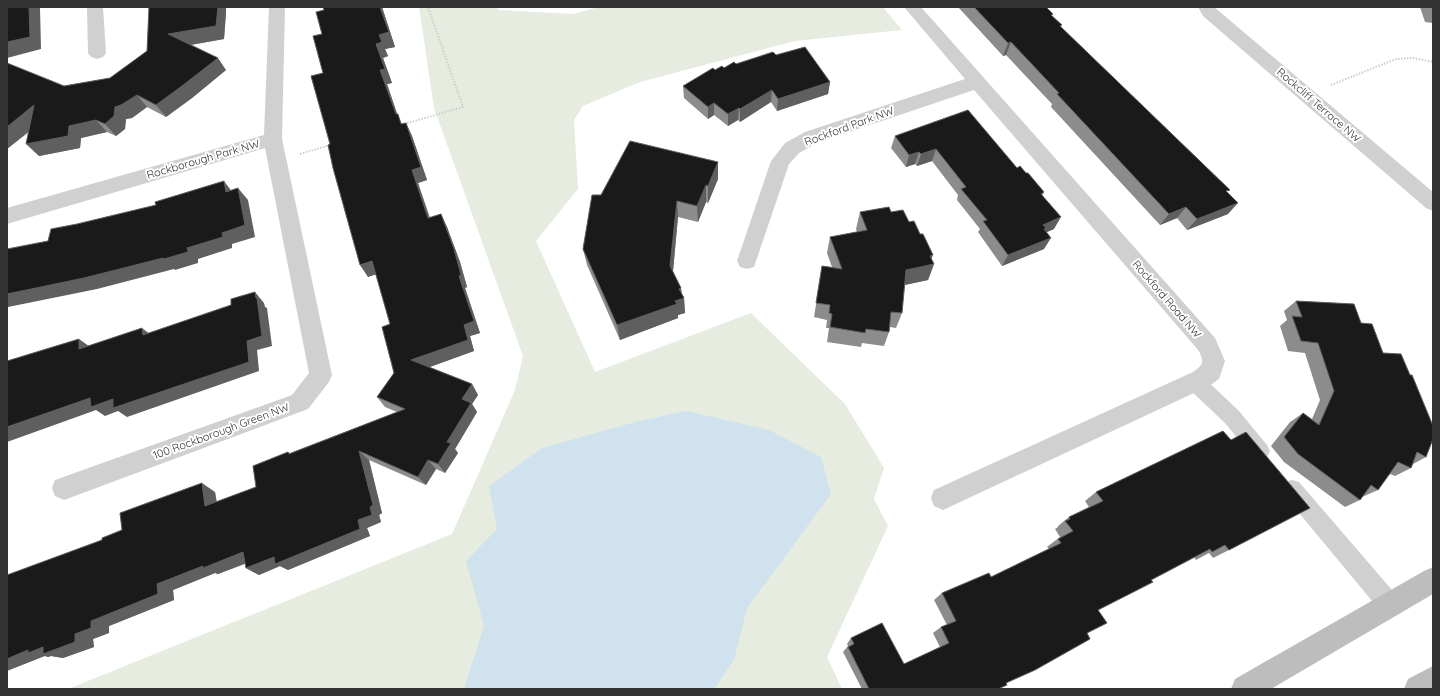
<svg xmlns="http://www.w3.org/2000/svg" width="1440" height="696" viewBox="0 0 1440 696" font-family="Quicksand,sans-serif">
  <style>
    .green { fill: #e6ecdf }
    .water { fill: #cfe2ee }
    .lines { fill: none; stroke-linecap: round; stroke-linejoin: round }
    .path { stroke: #cdcdcd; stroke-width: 2; stroke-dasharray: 1.5 1.5; stroke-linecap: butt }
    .lane { fill: #d0d0d0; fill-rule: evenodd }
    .street { fill: #d0d0d0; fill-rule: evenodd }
    .secondary { fill: #bdbdbd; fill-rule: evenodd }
    .wall { fill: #8c8c8c }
    .shaded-wall { fill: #5f5f5f }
    .building { fill: #1a1a1a; stroke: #5f5f5f }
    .labels { text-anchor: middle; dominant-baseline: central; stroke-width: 4; stroke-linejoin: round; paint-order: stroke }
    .street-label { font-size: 11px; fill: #333; stroke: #fff }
  </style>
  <rect width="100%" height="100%" fill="#fff"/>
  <!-- green -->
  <polygon class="green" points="419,7 494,7 500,10 573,14 599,7 883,7 902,30 795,41 640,82 583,106 574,120 578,189 536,241 595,372 751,313 845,404 884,468 874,499 888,526 827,657 842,689 68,689 452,534 515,390 523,356 434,108"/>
  <!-- water -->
  <polygon class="water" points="686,411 769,430 821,457 831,494 747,608 734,660 714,689 464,689 484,626 466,561 497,529 489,486 542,448 639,421"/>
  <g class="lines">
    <!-- path -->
    <g class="path">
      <polyline points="1331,85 1396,59 1413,58 1433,62"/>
      <polyline points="404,124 463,107 428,7"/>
      <polyline points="300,154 330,145"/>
    </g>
    <!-- lane -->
    <g class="lane">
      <polygon points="1195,374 1202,376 1239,411 1267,445 1270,451 1267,457 1260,460 1253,457 1225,423 1188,388 1186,382 1188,376"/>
      <polygon points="1292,480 1299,482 1398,597 1401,605 1398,613 1390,616 1382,613 1285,496 1282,489 1285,482"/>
    </g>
    <!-- street -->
    <g class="street">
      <polygon points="87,7 103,7 106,53 103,57 97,59 91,57 88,53"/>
      <polygon points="269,7 285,7 282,139 332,375 329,382 308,409 64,500 55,496 52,488 55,480 292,395 309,373 265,148 7,224 7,208 264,135"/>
      <path d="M904,7H921L1215,338L1225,361L1219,379L1209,386L943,510L934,506L931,498L934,490L1193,372C1204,364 1204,363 1199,351L974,90L819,142L799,153L789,164L754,267L747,269L740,267L737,261L771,161L785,143L805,132L965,79Z"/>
      <polygon points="1198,7 1214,7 1433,192 1433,211 1426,208 1203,16"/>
    </g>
    <!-- secondary -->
    <g class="secondary">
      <polygon points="1433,567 1433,594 1271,689 1231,689 1235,679 1424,571"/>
      <polygon points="1433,666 1433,689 1404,689 1408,679"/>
    </g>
  </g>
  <!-- wall -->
  <g class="wall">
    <polygon points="149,7 226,7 226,12 224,39 191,45 226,70 192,98 166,117 147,107 132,118 126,119 125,129 116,136 107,132 81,138 80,148 39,156 29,132 7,149 7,63 64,86 110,78 147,51"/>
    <polygon points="323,7 382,7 395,47 385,49 388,56 383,58 392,83 387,84 397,114 402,124 406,123 412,136 427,180 418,183 430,218 441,214 447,227 460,262 467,287 465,288 480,333 470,336 474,351 429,367 472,384 478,395 472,404 477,412 455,449 458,453 445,473 436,469 426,485 369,460 382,513 379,515 381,522 367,528 370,536 288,570 280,566 259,575 246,568 245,564 218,574 215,573 173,590 174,600 109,626 109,633 93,639 94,647 63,658 51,656 48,657 45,656 102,540 122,530 215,492 217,502 256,487 288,452 290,453 397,412 385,407 377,397 394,373 390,324 376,274 368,277 330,144 323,73 322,34 324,10"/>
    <polygon points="958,7 1046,7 1061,27 1227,192 1228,214 1187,230 1177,218 1160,225 1051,107 1052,104 1006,55 1003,56"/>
    <polygon points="1420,7 1433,7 1433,23 1425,22"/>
    <polygon points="776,55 830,82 828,94 777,111 771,102 740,122 738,120 728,126 714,115 708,119 684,98 683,86 715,70 724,68 736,64"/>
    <polygon points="895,136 1017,168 1026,173 1044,192 1042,196 1054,229 1046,232 1044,249 1002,266 978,232 980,229 957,200 958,195 932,161 917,166 915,164 906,167 891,148"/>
    <polygon points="718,162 718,179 708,203 706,202 698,222 678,217 673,271 681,288 682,294 684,298 685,313 678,315 678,318 620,340 587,265 583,249 601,195"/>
    <polygon points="860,212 891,212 909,222 931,259 934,264 928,280 904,285 902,313 896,328 890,327 889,332 884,346 862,343 861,347 827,342 829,328 826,328 827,320 814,317 822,266 832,267 827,253 830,237 857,232 856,229"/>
    <polygon points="1296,301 1361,323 1383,353 1426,457 1413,464 1411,468 1395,476 1390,474 1378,490 1362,497 1360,500 1345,507 1284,462 1271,446 1290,422 1303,413 1312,419 1320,400 1305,353 1288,351 1280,326 1287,320 1284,311"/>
    <polygon points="1223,431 1229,550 1213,558 1209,553 1196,560 1194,557 1151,580 1098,610 1087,633 1006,683 998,689 862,689 843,652 848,646 847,644 851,638 904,664 940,647 933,633 941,627 947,625 934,600 942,593 991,577 1049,549 1047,547 1060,537 1055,529 1058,527 1058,526 1069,517 1089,507 1085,501 1096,492"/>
  </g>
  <!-- shaded-wall -->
  <g class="shaded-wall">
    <polygon points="29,7 38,7 40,8 41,49 7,58 7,42"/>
    <polygon points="218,7 226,7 226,12 224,39 178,47 168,34"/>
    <polygon points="380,7 382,7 395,47 385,49 388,56 383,58 392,83 387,84 402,128 396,114 380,70 376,44 379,35"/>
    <polygon points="1011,42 1006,55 1003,56 1008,43"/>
    <polygon points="218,58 226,70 192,98 166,117 156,105"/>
    <polygon points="830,82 828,94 777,111 778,99"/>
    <polygon points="772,90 771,102 740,122 740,109"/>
    <polygon points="137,95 147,107 132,118 126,119 125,129 116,136 105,124 115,107"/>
    <polygon points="714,103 714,115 708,119 708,107"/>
    <polygon points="34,105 46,117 7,149 7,127"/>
    <polygon points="739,108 738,120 728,126 728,114"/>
    <polygon points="96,120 107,132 81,138 80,148 39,156 26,144 69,126"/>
    <polygon points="406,123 412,136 427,180 418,183 434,231 428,218 412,170"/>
    <polygon points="936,149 932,161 917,166 921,154"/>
    <polygon points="919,152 915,164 906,167 909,155"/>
    <polygon points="718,162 718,179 708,203 708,186"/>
    <polygon points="224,181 233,193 226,192"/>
    <polygon points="706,185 706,202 698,222 697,206"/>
    <polygon points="238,188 248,200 255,237 232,244 232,248 198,259 198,263 175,270 174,269 97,289 8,307 7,312 7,294 187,248 222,233"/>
    <polygon points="677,201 678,217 672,282 670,266"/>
    <polygon points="1238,203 1228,214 1187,230 1197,219"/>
    <polygon points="1186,207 1177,218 1160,225 1169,214"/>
    <polygon points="441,214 447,227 460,262 467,287 465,288 480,333 470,336 474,351 419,371 411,360 464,325"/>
    <polygon points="1061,217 1054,229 1043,234 1043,225"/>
    <polygon points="1051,238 1044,249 1002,266 1008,255"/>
    <polygon points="933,255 929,265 934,264 928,280 900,286 906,270 930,256"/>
    <polygon points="372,261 380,273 368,277 360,265"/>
    <polygon points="681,288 682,298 684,298 685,313 678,315 678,318 620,340 617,325 675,301 679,289"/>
    <polygon points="255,292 264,303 265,307 267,308 272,346 257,350 259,371 127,417 118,411 105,416 96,410 7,442 7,427 247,341 256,298"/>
    <polygon points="142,328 155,338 143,335"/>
    <polygon points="79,339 93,349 79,349"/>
    <polygon points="472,384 478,395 472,404 477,412 455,449 458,453 445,473 438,464 462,399"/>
    <polygon points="359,451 369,460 382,513 379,515 381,522 367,528 370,536 288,570 280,566 259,575 246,568 358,520"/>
    <polygon points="428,460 436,469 426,485 418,477"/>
    <polygon points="202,483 215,492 218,514 205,506"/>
    <polygon points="243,552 256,559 218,574 215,573 173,590 174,600 109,626 109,633 93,639 94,647 63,658 51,656 48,657 45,656 7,671 7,659 28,650 75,634 91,621 157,584 203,566"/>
  </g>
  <!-- building -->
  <g class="building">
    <polygon points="7,7 29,7 30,37 7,42"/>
    <polygon points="149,7 218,7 216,26 168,34 218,58 182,86 156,105 137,95 121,105 115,107 114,116 105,124 96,120 69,126 68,136 26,144 34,105 7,127 7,63 64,86 110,78 147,51"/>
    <polygon points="323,7 380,7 389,32 379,35 382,42 376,44 385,69 380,70 396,114 398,114 401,124 406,123 421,167 412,170 428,218 441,214 454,249 461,275 459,276 474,321 464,325 468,340 411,360 472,384 462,399 471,403 447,442 451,443 438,464 428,460 418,477 359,451 373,505 370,507 372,515 358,520 360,529 275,564 274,557 246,568 243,552 203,568 203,566 157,584 158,594 91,621 91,628 75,634 75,642 43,654 43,647 28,653 28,650 7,659 7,575 102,540 102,538 122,530 120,513 202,483 205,506 256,487 253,466 288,452 289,454 405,409 377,397 394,373 382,327 390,324 372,261 360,265 333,168 328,145 330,144 311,76 323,73 313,36 322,34 316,12 324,10"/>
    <polygon points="974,7 1046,7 1053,14 1051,15 1062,25 1060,26 1230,190 1226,191 1238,203 1197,219 1186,207 1169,214 1057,94 1059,93 1011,42 1008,43"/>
    <polygon points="805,47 830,82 778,99 772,90 740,109 739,108 728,114 714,103 708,107 683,86 713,68 715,70 722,66 724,68 734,62 736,64 773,52 776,55"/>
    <polygon points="968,110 1017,168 1020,166 1026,173 1028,173 1044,192 1041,194 1061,217 1043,225 1046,228 1044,229 1051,238 1008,255 983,221 987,220 961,189 966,187 936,149 921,154 919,152 909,155 895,136"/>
    <polygon points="630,141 718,162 708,186 706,185 697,206 677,201 670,266 681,288 679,289 684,298 675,301 677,304 617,325 583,249 592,195 601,195"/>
    <polygon points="224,181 226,192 238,188 245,225 222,233 223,237 187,248 188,252 164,259 163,258 84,278 7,294 7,249 48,241 51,229 77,224 156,205 155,202"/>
    <polygon points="889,207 891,212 903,210 909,222 914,221 920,234 923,234 933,255 930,256 934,264 906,270 902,313 891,312 889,332 866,329 865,333 830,327 832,314 829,313 830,305 816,303 822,266 842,269 830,237 867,230 860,212"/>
    <polygon points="255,292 256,298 257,298 262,336 247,341 249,362 113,408 113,399 91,407 90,398 7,427 7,361 79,339 79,349 142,328 143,335 231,305 231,299"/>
    <polygon points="1296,301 1354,304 1361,323 1372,324 1383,353 1401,354 1410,375 1412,375 1433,426 1433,439 1426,457 1417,452 1411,468 1398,462 1378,490 1371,485 1360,500 1298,454 1284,437 1303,413 1319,425 1334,391 1318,343 1301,341 1292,316 1302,317"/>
    <polygon points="1223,431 1231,440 1246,432 1310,508 1229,550 1225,545 1212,552 1210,549 1151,580 1153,582 1098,610 1107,623 1087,633 1090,639 1035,670 1006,683 1007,685 998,689 869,689 848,647 854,644 851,638 882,623 904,664 949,643 941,627 956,621 942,593 989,573 991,577 1061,543 1058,539 1073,531 1065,521 1070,519 1069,517 1103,501 1096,492"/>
  </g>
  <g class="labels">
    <!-- street labels -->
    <g class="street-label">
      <text transform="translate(1319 105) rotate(41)">Rockcliff Terrace NW</text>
      <text transform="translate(849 126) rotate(-20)">Rockford Park NW</text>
      <text transform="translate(203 159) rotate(-16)">Rockborough Park NW</text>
      <text transform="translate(1167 299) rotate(49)">Rockford Road NW</text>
      <text transform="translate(221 431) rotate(-20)">100 Rockborough Green NW</text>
    </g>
  </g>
  <!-- border -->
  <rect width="1440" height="696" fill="none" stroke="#333333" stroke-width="16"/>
</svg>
